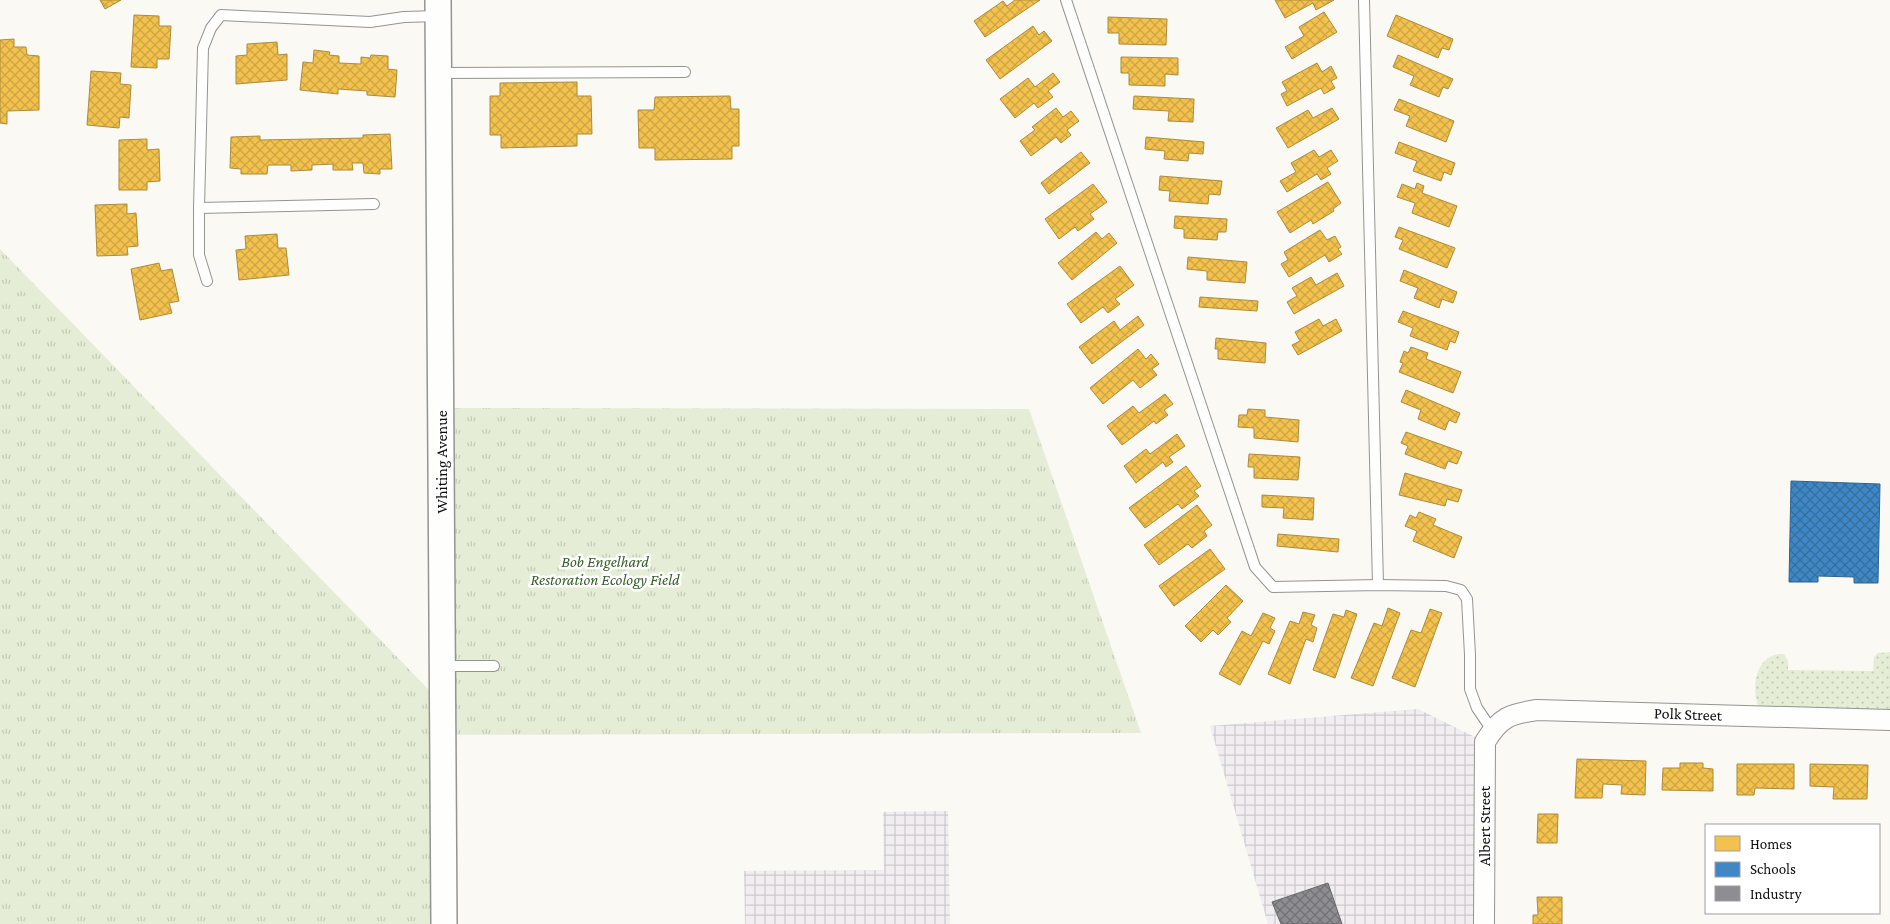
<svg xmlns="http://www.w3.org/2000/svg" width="1890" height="924" viewBox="0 0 1890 924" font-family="'Crimson Pro',serif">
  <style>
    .industrial { fill: url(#industrial-grid) }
    .grass { fill: url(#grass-dots) }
    .park { fill: url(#park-tufts) }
    .homes { fill: url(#homes-cross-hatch); stroke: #ae8b3b }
    .schools { fill: url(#schools-cross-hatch); stroke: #30638e }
    .industry { fill: url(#industry-cross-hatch); stroke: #67676a }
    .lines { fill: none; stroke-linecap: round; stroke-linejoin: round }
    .service-casing { stroke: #949492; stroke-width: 12 }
    .minor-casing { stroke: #949492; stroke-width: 22 }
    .tertiary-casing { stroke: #949492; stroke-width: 28 }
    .service { stroke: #fefefd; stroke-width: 10 }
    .minor { stroke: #fefefd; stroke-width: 20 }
    .tertiary { stroke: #fefefd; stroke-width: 25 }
    .labels { text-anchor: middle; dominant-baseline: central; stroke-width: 5; stroke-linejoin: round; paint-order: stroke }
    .street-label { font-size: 16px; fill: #0e0e0e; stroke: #fff }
    .park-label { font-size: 16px; font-style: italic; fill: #355f26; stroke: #fff }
  </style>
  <defs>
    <pattern id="industrial-grid" width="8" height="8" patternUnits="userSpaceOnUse" patternTransform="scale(1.25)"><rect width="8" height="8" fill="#f1edf0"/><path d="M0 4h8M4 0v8" fill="none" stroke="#cdcacd"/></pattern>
    <pattern id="grass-dots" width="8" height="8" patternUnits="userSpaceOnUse" patternTransform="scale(1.25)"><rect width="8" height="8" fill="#e5edd6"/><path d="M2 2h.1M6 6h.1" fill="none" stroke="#c3cab6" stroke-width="1.8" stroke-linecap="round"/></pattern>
    <pattern id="park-tufts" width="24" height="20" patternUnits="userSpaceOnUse" patternTransform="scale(1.25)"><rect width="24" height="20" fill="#e5edd6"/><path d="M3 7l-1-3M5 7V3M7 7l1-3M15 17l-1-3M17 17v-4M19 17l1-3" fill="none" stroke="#c3cab6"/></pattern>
    <pattern id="homes-cross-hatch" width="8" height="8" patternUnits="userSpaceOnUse" patternTransform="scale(1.25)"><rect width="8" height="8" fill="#f2c14e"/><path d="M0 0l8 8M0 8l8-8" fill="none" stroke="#cea543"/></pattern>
    <pattern id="schools-cross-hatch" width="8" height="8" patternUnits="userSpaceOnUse" patternTransform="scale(1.25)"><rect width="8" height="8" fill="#3f88c5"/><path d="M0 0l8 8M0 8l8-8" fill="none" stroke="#336e9e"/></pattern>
    <pattern id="industry-cross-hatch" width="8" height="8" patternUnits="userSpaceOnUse" patternTransform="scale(1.25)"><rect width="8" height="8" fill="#8d8d92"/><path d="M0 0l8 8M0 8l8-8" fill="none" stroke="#727276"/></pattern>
  </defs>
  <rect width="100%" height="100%" fill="#faf9f4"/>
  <!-- industrial -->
  <g class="industrial">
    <polygon points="1418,709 1485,742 1484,924 1268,924 1210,726"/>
    <polygon points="948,811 950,924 745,924 744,871 884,870 883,812"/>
  </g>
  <!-- grass -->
  <path class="grass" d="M1890,652V713L1759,708C1750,687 1756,653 1784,654L1788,661V670L1873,671L1874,657L1878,653Z"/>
  <!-- park -->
  <g class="park">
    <polygon points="0,249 434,695 436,924 0,924"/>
    <polygon points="440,408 1029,409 1141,733 443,735"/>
  </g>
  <!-- homes -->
  <g class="homes">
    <polygon points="100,0 121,0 105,9"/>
    <polygon points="1015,0 1040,0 985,37 974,21 1003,1 1007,6"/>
    <polygon points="1275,0 1334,0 1316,10 1313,3 1285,18"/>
    <polygon points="1324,12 1337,32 1292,59 1285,47 1304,36 1299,27"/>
    <polygon points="134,15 159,16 159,26 171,26 169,59 157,59 157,68 131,67"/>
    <polygon points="1396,15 1453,39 1449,50 1442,48 1438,58 1387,36"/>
    <polygon points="1108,17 1167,19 1166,45 1119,44 1119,33 1108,33"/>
    <polygon points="1033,26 1039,35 1044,31 1052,41 1000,79 986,60"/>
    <polygon points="14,39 14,47 26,47 27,55 39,56 39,110 7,111 7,124 0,123 0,40"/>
    <polygon points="277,42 278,55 287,54 287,80 236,84 236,56 247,55 247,44"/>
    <polygon points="314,50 330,52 329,55 339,56 339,63 361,64 361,57 370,58 371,55 388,56 388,69 397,70 395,97 367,95 367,91 338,89 338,94 300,90 303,62 313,63"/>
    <polygon points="1398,55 1453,79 1448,89 1443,87 1439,97 1410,85 1414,76 1393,67"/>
    <polygon points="1121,57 1178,58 1178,75 1165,74 1165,86 1129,85 1129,73 1121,73"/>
    <polygon points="1317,63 1322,72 1331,66 1337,78 1331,81 1335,88 1324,94 1321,88 1287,106 1281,94 1287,91 1282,82"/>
    <polygon points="91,71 121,73 120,84 131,85 129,118 120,117 119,128 87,125"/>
    <polygon points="1053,73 1060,82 1048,91 1053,97 1038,108 1034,103 1015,118 1000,99 1028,78 1035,87"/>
    <polygon points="577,82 577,96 591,96 592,134 577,134 577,146 501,148 501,135 490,135 490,96 500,96 500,83"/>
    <polygon points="730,96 731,109 739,109 739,146 732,146 732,159 655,160 655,148 639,148 638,110 654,110 655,97"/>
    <polygon points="1134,96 1194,99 1193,122 1168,121 1169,111 1133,109"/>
    <polygon points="1399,99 1454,121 1446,142 1406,126 1410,116 1394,110"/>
    <polygon points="1056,108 1063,117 1071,111 1079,121 1067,130 1071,135 1061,143 1056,137 1031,156 1020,141 1035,130 1032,127"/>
    <polygon points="1332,108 1339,119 1288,148 1276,128 1308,110 1313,118"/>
    <polygon points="390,134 392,169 380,169 380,174 364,173 363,163 352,163 353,170 333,170 333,164 312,165 312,170 291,171 291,165 268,165 267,174 241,174 241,169 230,168 231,137 260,136 260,140 363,138 363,135"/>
    <polygon points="1146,137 1204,142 1203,154 1189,153 1188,161 1164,159 1165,151 1145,149"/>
    <polygon points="147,139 147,150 159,149 160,181 147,182 147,190 119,190 119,140"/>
    <polygon points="1399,142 1455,163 1451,175 1444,172 1441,181 1413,171 1417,161 1395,153"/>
    <polygon points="1314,150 1319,157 1331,150 1338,161 1327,168 1331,174 1321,180 1317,174 1287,192 1280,181 1296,172 1291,163"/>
    <polygon points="1081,152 1090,163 1049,194 1041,183"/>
    <polygon points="1160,176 1222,181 1220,195 1209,194 1208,204 1169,201 1170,191 1159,190"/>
    <polygon points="1328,182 1341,203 1333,209 1334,211 1313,224 1311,220 1290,233 1277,212"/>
    <polygon points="1417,183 1424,186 1422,193 1457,206 1449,227 1412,213 1415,203 1397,197 1402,184 1415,189"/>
    <polygon points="1093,184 1107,202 1090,214 1094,219 1078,231 1075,227 1059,239 1045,219"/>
    <polygon points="127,204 127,214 136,213 138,246 127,247 128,255 97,256 95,205"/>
    <polygon points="1175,216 1227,219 1226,232 1218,232 1217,240 1184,238 1184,229 1174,228"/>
    <polygon points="1399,227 1455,248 1447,268 1399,249 1403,240 1395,237"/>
    <polygon points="1320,230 1327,240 1335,236 1341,247 1338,249 1342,254 1329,262 1325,255 1289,277 1281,264 1288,260 1284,252"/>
    <polygon points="1096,232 1102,239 1109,233 1117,243 1072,280 1058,263"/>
    <polygon points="277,234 278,248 286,248 289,275 239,280 236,250 246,249 245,236"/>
    <polygon points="1188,257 1247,262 1245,283 1207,280 1207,271 1187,269"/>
    <polygon points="159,263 161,271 172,269 179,301 169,303 172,313 140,320 131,269"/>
    <polygon points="1120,266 1134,285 1115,299 1120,304 1108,313 1103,307 1081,323 1067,304"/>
    <polygon points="1404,270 1457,292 1453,303 1442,299 1439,308 1414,298 1418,288 1400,281"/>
    <polygon points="1337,273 1344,286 1294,314 1287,302 1297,296 1292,288 1311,277 1316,285"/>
    <polygon points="1200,297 1258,301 1257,311 1199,307"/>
    <polygon points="1403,311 1459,332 1455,343 1450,341 1447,350 1410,336 1413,328 1398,322"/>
    <polygon points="1138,316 1144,325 1092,364 1079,347 1114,321 1120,330"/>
    <polygon points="1319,319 1323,326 1336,319 1342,331 1298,355 1292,345 1300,341 1295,332"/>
    <polygon points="1216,338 1266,343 1265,363 1218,359 1218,349 1215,349"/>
    <polygon points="1411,347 1428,353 1426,359 1461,372 1453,393 1399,372 1403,363 1400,362 1404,351 1408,353"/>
    <polygon points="1138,349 1146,359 1151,354 1159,364 1152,369 1157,375 1140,388 1133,380 1103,404 1090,388"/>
    <polygon points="1406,390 1460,413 1456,423 1449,420 1445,430 1418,419 1421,410 1401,402"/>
    <polygon points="1165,394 1173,404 1164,410 1168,415 1156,424 1154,421 1122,445 1107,426 1133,406 1139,413"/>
    <polygon points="1248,409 1265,410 1265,417 1299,420 1298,442 1254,438 1254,428 1238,427 1239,415 1247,415"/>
    <polygon points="1406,432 1462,452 1457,464 1448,461 1445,469 1405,454 1408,446 1401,443"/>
    <polygon points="1177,434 1185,446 1169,457 1173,462 1166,467 1163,462 1136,483 1124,466 1146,449 1150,454"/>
    <polygon points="1249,454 1300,457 1298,480 1254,478 1254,467 1248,467"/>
    <polygon points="1186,466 1201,486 1194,491 1199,496 1182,509 1178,504 1145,528 1129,508"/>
    <polygon points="1405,473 1462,490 1458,502 1447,499 1445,506 1399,495"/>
    <polygon points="1262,495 1314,498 1313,520 1283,518 1284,508 1262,507"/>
    <polygon points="1197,505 1212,525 1204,531 1207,536 1192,548 1188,544 1159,565 1144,545"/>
    <polygon points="1419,512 1436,519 1433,525 1462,537 1454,558 1413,541 1417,531 1405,526 1410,515 1416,518"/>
    <polygon points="1278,534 1339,539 1338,552 1277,546"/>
    <polygon points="1210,549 1225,569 1174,606 1159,586"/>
    <polygon points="1226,585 1243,601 1227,618 1231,622 1218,635 1213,630 1201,642 1185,626"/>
    <polygon points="1388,608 1400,613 1373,686 1351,678 1374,623 1382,626"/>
    <polygon points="1430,609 1442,613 1415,687 1392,678 1411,630 1421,633"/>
    <polygon points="1346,610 1357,614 1335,678 1313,670 1333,614 1344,617"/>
    <polygon points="1303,612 1315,615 1311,625 1317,628 1313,642 1306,639 1290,684 1268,674 1290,621 1299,624"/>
    <polygon points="1263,613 1275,618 1270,628 1275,631 1269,644 1263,641 1240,685 1219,674 1242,631 1251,636"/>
    <polygon points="1577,759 1646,761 1645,795 1621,794 1622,785 1603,784 1602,798 1575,798"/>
    <polygon points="1680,763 1703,763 1703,768 1713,769 1713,791 1662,790 1663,768 1680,768"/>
    <polygon points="1737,764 1794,764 1794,789 1755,788 1754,795 1737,795"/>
    <polygon points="1810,764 1868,765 1867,799 1833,799 1834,787 1810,786"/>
    <polygon points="1538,814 1558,814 1557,843 1537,843"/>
    <polygon points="1537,897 1562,897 1562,924 1533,924 1533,915 1538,915"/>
  </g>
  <!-- schools -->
  <polygon class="schools" points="1791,481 1880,484 1878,583 1854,583 1854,577 1818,576 1818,582 1789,582"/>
  <!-- industry -->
  <polygon class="industry" points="1328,883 1342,924 1281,924 1272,902"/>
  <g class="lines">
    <!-- service casing -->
    <g class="service-casing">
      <g id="service">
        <polyline points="1066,0 1255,567 1273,587 1378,585 1446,586 1461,590 1467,599 1470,655 1470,689 1477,708 1492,730"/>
        <polyline points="1364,0 1378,585"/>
        <polyline points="439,73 685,72"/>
        <polyline points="199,208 374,204"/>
        <polyline points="207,281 199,255 199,208 203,48 211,28 221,15 370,22 404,17 438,16"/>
        <polyline points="443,666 494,666"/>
      </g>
    </g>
    <!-- minor casing -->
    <g class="minor-casing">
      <path id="minor" d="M1484,924L1485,742C1500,717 1510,714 1537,710L1890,720"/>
    </g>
    <!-- tertiary casing -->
    <g class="tertiary-casing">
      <polyline id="tertiary" points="438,0 444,924"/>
    </g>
    <!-- service -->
    <use href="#service" class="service"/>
    <!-- minor -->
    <use href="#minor" class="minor"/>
    <!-- tertiary -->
    <use href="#tertiary" class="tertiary"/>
  </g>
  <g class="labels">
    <!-- street labels -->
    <g class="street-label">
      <text transform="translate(441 462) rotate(-90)">Whiting Avenue</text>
      <text transform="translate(1688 714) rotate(2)">Polk Street</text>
      <text transform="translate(1484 826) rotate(-90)">Albert Street</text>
    </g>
    <!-- park labels -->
    <g class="park-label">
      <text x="605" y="561">Bob Engelhard<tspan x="605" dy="18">Restoration Ecology Field</tspan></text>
    </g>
  </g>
  <!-- legend -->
  <rect x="1705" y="824" width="175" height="90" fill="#ffffff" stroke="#9f9f9f"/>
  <rect x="1715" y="836" width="25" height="15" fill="#f2c14e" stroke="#9f9f9f"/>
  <text x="1750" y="849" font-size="15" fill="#0e0e0e">Homes</text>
  <rect x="1715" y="862" width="25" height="15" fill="#3f88c5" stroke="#9f9f9f"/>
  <text x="1750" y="874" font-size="15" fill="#0e0e0e">Schools</text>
  <rect x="1715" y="886" width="25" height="15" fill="#8d8d92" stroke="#9f9f9f"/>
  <text x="1750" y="899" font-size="15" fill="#0e0e0e">Industry</text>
</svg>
